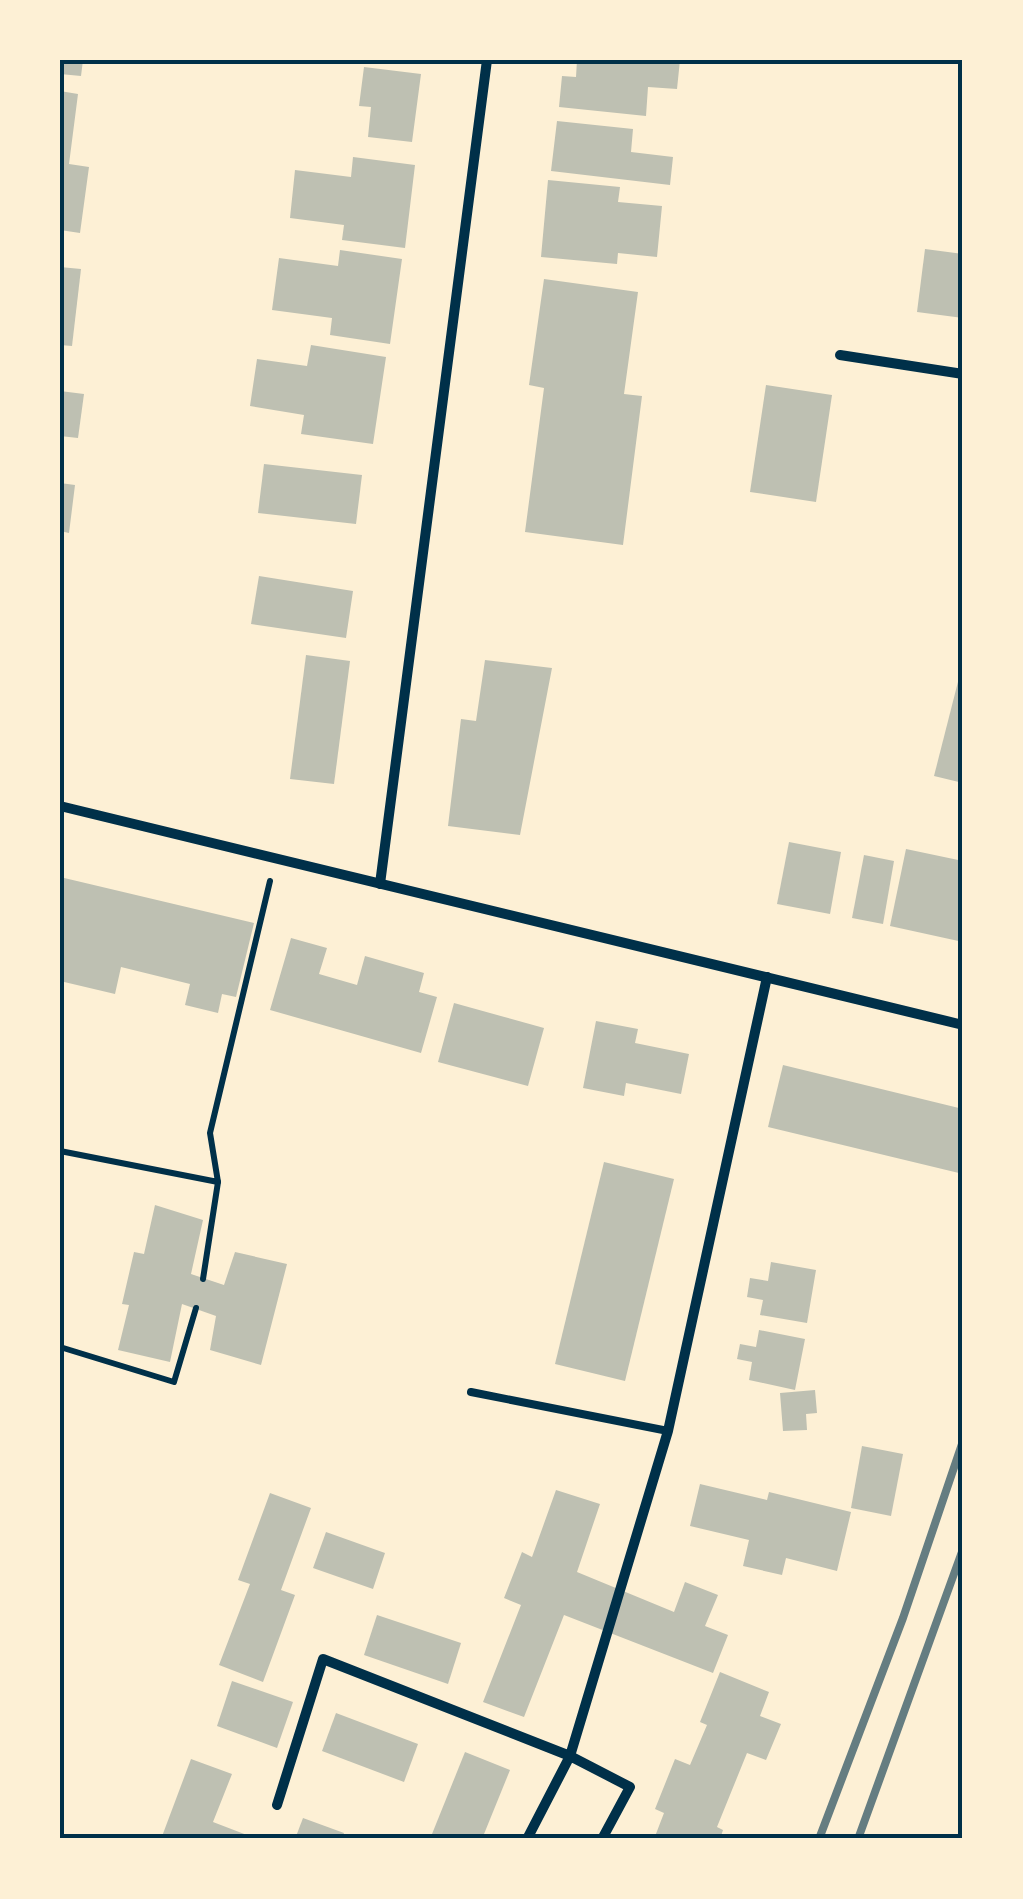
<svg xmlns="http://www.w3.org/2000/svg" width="1023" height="1899" viewBox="0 0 1023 1899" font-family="'Fira Sans',sans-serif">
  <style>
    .building { fill: #bec0b2 }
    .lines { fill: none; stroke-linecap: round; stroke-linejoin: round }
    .path { stroke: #003049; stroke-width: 6 }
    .service { stroke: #003049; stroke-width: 8 }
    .minor { stroke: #003049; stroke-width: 10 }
    .rail { stroke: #657d81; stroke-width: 8 }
    .neatline { fill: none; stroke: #003049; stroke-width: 4 }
  </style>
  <rect width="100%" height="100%" fill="#fdf0d5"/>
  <!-- building -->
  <g class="building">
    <polygon points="60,60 83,60 81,76 60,74"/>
    <polygon points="577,60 680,60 677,89 648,87 646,116 559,107 562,76 576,77"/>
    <polygon points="364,67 421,74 412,142 368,137 371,107 359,106"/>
    <polygon points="60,91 78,94 69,164 89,167 80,233 60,230"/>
    <polygon points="557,121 633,129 631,152 673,157 670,185 551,171"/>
    <polygon points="353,157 415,165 405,248 342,240 344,225 290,218 295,170 351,177"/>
    <polygon points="548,180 620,187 618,202 662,206 657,257 618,253 617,264 541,257"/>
    <polygon points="925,249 963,254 963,318 917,312"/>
    <polygon points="340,250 402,259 390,344 330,335 332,318 272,310 279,258 338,266"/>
    <polygon points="60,267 81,269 72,346 60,345"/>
    <polygon points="544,279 638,292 624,394 642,396 623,545 525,532 544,388 529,385"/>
    <polygon points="311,345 386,357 373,444 301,434 304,415 250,406 257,359 307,366"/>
    <polygon points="766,385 832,395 816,502 750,492"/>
    <polygon points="60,391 84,394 78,438 60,436"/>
    <polygon points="264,464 362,475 356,524 258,513"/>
    <polygon points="60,483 75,485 69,533 60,531"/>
    <polygon points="259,576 353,591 346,638 251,624"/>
    <polygon points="306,655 350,661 334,784 290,779"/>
    <polygon points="485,660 552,668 520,835 448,826 461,719 476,721"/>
    <polygon points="962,666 963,666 963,783 934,776"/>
    <polygon points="789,842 841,852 830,914 777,904"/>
    <polygon points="906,849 963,861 963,942 890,926"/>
    <polygon points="864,855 894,861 883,924 852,918"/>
    <polygon points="60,877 254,923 236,997 222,994 218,1013 185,1005 190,984 121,967 115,994 60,981"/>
    <polygon points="291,938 327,948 319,974 357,985 365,956 424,973 419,992 437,997 421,1053 270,1010"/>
    <polygon points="454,1003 544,1028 528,1086 438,1062"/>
    <polygon points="596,1021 638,1029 635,1043 689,1054 681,1094 626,1083 624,1096 583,1088"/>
    <polygon points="783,1065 963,1109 963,1174 768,1127"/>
    <polygon points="604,1162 674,1179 625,1381 555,1364"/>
    <polygon points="155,1205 203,1220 191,1274 224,1285 235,1252 287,1264 261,1365 210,1350 216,1316 182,1304 170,1362 118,1350 129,1305 122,1304 134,1252 144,1254"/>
    <polygon points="771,1262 816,1270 807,1323 760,1315 763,1300 747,1297 750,1278 768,1281"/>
    <polygon points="759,1330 805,1339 795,1390 749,1380 752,1362 737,1359 740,1344 756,1347"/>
    <polygon points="815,1390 817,1413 806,1414 807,1430 783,1431 780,1393"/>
    <polygon points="862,1446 903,1454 891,1516 851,1508"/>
    <polygon points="700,1484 767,1500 769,1492 851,1512 837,1571 786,1558 782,1575 743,1566 749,1540 690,1526"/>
    <polygon points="556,1490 600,1504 577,1572 674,1612 685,1582 718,1595 705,1626 728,1635 713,1673 564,1615 524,1717 483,1702 521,1605 504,1598 522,1552 532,1557"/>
    <polygon points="270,1493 311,1508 281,1590 295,1595 263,1682 219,1665 250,1584 238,1580"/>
    <polygon points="326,1532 385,1553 373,1589 313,1568"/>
    <polygon points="377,1615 461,1643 448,1684 364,1655"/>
    <polygon points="720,1672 769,1692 760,1716 781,1724 766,1760 747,1753 717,1827 723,1830 720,1839 654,1839 664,1813 655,1809 675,1759 690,1765 707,1725 700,1722"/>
    <polygon points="232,1681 293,1702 277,1748 217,1726"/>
    <polygon points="336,1713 418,1744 404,1782 322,1751"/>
    <polygon points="465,1752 510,1770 482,1839 430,1839"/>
    <polygon points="191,1759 232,1774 213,1822 257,1839 161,1839"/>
    <polygon points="303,1818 344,1833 342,1839 295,1839"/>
  </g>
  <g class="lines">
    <!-- path -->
    <g class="path">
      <polyline points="60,1151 218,1182 210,1133 270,881"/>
      <polyline points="203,1279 218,1182"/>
      <polyline points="60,1347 174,1382 196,1308"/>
    </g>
    <!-- service -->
    <polyline class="service" points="471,1392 668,1431"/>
    <!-- minor -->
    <g class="minor">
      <polyline points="840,355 963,374"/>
      <polyline points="60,806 963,1025"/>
      <polyline points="380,884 487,60"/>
      <polyline points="277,1805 323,1659 570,1756 668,1431 767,977"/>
      <polyline points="527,1839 570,1756 630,1787 602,1839"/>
    </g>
    <!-- rail -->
    <g class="rail">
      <polyline points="819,1839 903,1618 963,1441"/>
      <polyline points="858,1839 963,1549"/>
    </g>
  </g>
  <!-- border -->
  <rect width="1023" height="1899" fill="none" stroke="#fdf0d5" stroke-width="125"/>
  <rect x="62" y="62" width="898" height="1774" class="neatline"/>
</svg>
